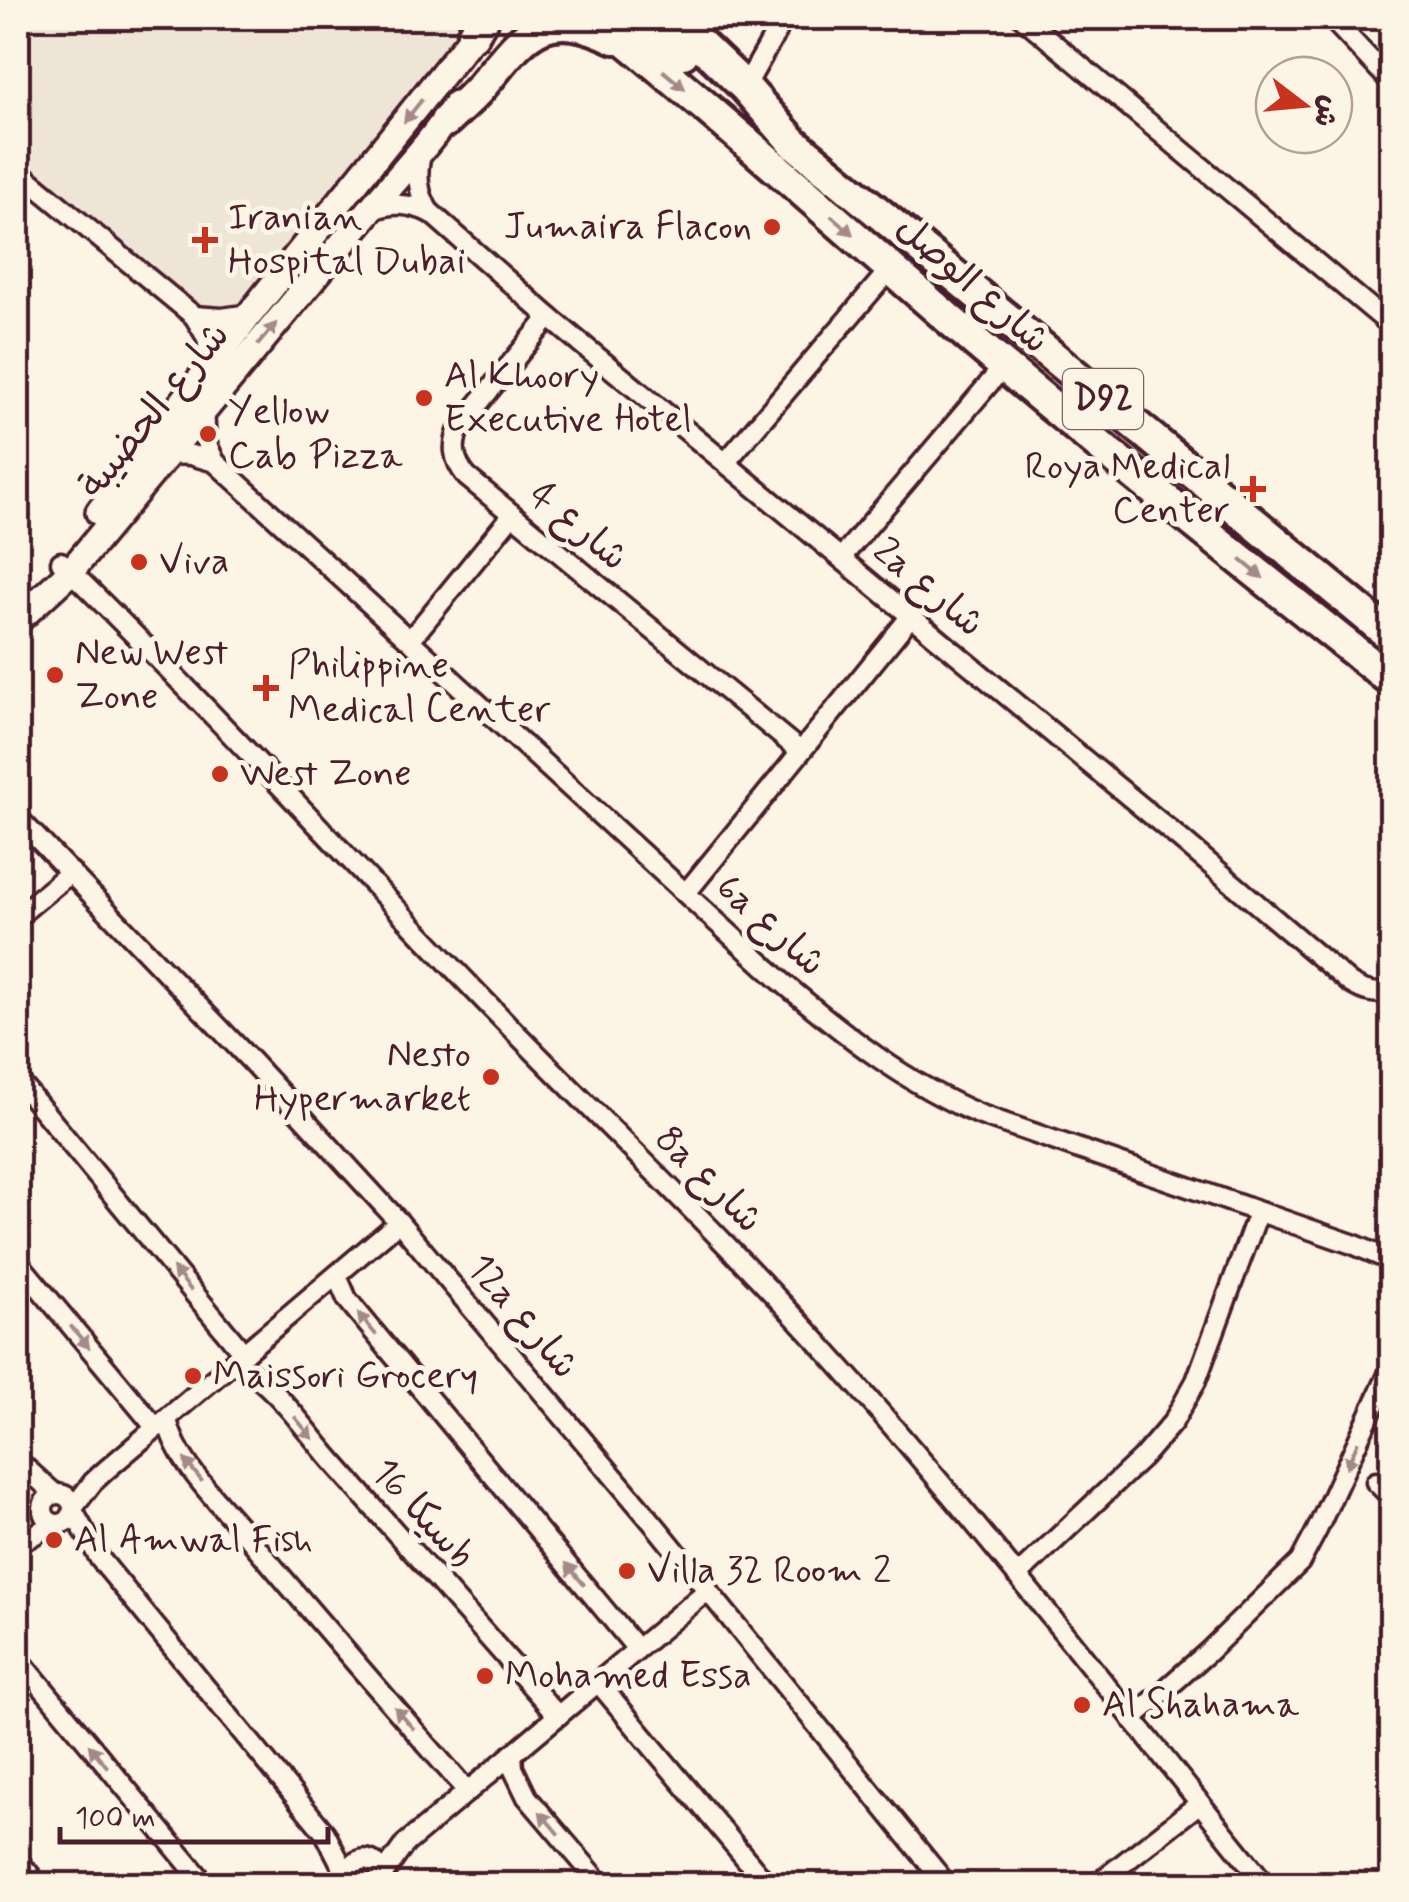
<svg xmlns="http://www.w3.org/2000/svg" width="1409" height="1902" viewBox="0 0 1409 1902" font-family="Mynerve,'Playpen Sans Arabic',sans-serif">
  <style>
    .built { fill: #eee5d7 }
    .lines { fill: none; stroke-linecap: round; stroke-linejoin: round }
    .street-casing { stroke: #4a1f2b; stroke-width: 25 }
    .secondary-casing { stroke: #4a1f2b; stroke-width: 32 }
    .primary-casing { stroke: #4a1f2b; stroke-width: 38 }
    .street { stroke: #fcf5e5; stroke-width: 18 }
    .secondary { stroke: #fcf5e5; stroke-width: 25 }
    .primary { stroke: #fcf5e5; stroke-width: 30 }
    .oneway { fill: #a38a88 }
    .poi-dot { fill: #c8321e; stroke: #fcf5e5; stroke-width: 4 }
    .labels { text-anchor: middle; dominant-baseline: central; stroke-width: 10; stroke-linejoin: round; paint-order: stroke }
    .shield { fill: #fcf5e5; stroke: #7f5f63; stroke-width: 2.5 }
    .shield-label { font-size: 35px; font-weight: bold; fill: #4a1f2b }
    .poi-label { font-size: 38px; fill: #4a1f2b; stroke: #fcf5e5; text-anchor: start }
    .street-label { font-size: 38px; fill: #4a1f2b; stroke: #fcf5e5 }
  </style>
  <rect width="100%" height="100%" fill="#fcf5e5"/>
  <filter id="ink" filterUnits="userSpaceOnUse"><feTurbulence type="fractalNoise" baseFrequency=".01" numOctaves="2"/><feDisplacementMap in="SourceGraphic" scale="20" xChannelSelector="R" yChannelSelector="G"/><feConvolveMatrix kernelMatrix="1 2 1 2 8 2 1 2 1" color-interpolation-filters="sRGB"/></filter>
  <g filter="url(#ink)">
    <!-- built -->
    <polygon class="built" points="18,18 468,18 468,22 222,323 18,157"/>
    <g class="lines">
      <!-- street casing -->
      <g class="street-casing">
        <g id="street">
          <polyline points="1023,18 1392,326"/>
          <polyline points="1331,18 1392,83"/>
          <polyline points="745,87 784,18"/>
          <path d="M422,152C415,174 418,194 430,213"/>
          <polyline points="18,171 194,316 207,338 211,363"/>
          <path d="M370,211C392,202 409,203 431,213L549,317L1178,837L1350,983C1364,992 1376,995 1392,991"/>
          <polyline points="194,316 222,318 250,314"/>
          <path d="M549,317L461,425C451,445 453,460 467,477L800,751"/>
          <path d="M204,410L206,442L215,462L781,981C842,1033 906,1084 981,1115L1355,1245L1392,1261"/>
          <polyline points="167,454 191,455 215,462"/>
          <polyline points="726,462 891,268"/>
          <polyline points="841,558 1004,366"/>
          <path d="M61,562C216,713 360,873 511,1028C622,1141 737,1251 843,1370C990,1535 1126,1712 1265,1884"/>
          <polyline points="410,640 512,515"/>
          <polyline points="18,818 252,1062 399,1222 657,1528 946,1884"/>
          <polyline points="686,893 911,616"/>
          <polyline points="18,916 71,872"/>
          <polyline points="18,1080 244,1354"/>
          <polyline points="18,1262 156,1428"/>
          <polyline points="337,1276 347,1299 355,1309 637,1649"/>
          <path d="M233,1363C273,1379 306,1432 335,1464C409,1548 483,1632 558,1716"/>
          <path d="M167,1420C177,1464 220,1503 248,1537C320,1623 394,1707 467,1791"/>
          <polyline points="18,1461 55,1494"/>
          <polyline points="1376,1482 1392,1498"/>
          <circle cx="58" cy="1509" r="15"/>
          <polyline points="73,1508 93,1482 106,1470 399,1222"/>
          <polyline points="73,1511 100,1559 325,1833 347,1876"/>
          <polyline points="18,1544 53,1524"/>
          <polyline points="1017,1576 1142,1458 1173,1422 1196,1381 1258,1213"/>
          <polyline points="18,1658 205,1884"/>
          <polyline points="598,1682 767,1884"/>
          <polyline points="1132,1719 1208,1652 1300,1562 1317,1530 1392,1366"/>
          <polyline points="512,1754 513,1768 527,1797 601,1884"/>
          <polyline points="382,1876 405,1844 708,1590"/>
          <path d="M348,1879L352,1865C362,1856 374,1858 381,1870L380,1883"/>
          <polyline points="1097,1884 1200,1803"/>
        </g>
      </g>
      <!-- secondary casing -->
      <g class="secondary-casing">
        <g id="secondary">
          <polyline points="99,512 250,314 485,21"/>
          <path d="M18,620L71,571L380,198C407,167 434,138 456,104"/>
          <polyline points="18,1866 33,1884"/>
        </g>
      </g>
      <!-- primary casing -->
      <g class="primary-casing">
        <g id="primary">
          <path d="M599,18C719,115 833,219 950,320C1094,444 1243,562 1392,681"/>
          <polyline points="643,18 683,53"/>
          <polyline points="673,18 745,87 793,142 1392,637"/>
          <polyline points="473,35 482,18"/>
          <path d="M446,121C457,110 470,100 480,88C524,36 541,2 615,38"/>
        </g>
      </g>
      <!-- street -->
      <use href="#street" class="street"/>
      <!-- secondary -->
      <use href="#secondary" class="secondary"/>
      <!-- primary -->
      <use href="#primary" class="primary"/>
    </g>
    <!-- one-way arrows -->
    <defs><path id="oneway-solid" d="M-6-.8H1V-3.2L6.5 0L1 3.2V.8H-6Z" transform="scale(2.5)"/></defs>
    <g class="oneway">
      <use href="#oneway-solid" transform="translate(674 80) rotate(40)"/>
      <use href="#oneway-solid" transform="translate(413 111) rotate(128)"/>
      <use href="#oneway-solid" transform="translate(842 225) rotate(41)"/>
      <use href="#oneway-solid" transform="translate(267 334) rotate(-50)"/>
      <use href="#oneway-solid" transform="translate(1252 569) rotate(39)"/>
      <use href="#oneway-solid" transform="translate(182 1279) rotate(-129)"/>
      <use href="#oneway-solid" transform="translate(367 1324) rotate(-130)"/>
      <use href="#oneway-solid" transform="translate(80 1337) rotate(50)"/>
      <use href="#oneway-solid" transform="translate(304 1428) rotate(50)"/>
      <use href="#oneway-solid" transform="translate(1352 1455) rotate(114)"/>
      <use href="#oneway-solid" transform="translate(193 1470) rotate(-129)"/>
      <use href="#oneway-solid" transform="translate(575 1574) rotate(-130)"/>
      <use href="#oneway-solid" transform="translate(404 1718) rotate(-131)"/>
      <use href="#oneway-solid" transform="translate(98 1756) rotate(-130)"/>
      <use href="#oneway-solid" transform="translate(549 1823) rotate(-130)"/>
    </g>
  </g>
  <!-- markers -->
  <g class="poi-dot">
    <circle cx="772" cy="227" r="10"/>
    <path d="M200 225h10v10h10v10h-10v10h-10v-10h-10v-10h10z"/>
    <circle cx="424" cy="398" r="10"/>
    <circle cx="208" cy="434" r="10"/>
    <path d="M1248 474h10v10h10v10h-10v10h-10v-10h-10v-10h10z"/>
    <circle cx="139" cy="562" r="10"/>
    <circle cx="55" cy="675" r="10"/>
    <path d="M261 673h10v10h10v10h-10v10h-10v-10h-10v-10h10z"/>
    <circle cx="220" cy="774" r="10"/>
    <circle cx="491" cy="1077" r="10"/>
    <circle cx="193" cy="1376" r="10"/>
    <circle cx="54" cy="1540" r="10"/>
    <circle cx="627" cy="1571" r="10"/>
    <circle cx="485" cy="1676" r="10"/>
    <circle cx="1082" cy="1705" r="10"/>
  </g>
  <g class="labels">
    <!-- shield labels -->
    <rect class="shield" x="1063" y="369" width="80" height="60" rx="8"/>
    <g class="shield-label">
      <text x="1103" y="399">D92</text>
    </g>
    <!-- poi labels -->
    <g class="poi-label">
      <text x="228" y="218">Iranian<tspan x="228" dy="44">Hospital Dubai</tspan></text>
      <text x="752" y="227" text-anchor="end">Jumaira Flacon</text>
      <text x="444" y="376">Al Khoory<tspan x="444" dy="44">Executive Hotel</tspan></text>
      <text x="228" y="412">Yellow<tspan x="228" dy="44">Cab Pizza</tspan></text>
      <text x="1230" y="467" text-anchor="end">Roya Medical<tspan x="1230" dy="44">Center</tspan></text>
      <text x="159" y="562">Viva</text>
      <text x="75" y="653">New West<tspan x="75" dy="44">Zone</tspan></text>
      <text x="288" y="666">Philippine<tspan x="288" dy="44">Medical Center</tspan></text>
      <text x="240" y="774">West Zone</text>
      <text x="471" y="1055" text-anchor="end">Nesto<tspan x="471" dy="44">Hypermarket</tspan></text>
      <text x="213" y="1376">Maissori Grocery</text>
      <text x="74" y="1540">Al Amwal Fish</text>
      <text x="647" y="1571">Villa 32 Room 2</text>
      <text x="505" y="1676">Mohamed Essa</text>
      <text x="1102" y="1705">Al Shahama</text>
    </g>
    <!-- street labels -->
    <g class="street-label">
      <text transform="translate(972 285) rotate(41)">شارع الوصل</text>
      <text transform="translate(155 411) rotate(-51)">شارع الحضيبة</text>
      <text transform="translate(578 527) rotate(40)">شارع 4</text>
      <text transform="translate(928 588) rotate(40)">2a شارع</text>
      <text transform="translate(770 926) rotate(42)">6a شارع</text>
      <text transform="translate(708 1180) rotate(45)">8a شارع</text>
      <text transform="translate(522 1317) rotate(50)">12a شارع</text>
      <text transform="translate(422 1514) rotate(48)">سيكا 16b</text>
    </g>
  </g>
  <!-- margin -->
  <rect width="1409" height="1902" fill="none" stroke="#fcf5e5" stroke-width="60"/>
  <rect x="30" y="30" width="1349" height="1842" fill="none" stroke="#4a1f2b" stroke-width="4" filter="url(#ink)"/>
  <!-- north arrow -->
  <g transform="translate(1304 105) rotate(106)"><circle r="48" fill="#fcf5e5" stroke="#b59f9b" stroke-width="2.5"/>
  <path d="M0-8L18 38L0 25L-18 38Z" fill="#c8321e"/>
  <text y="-15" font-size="28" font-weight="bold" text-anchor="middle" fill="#4a1f2b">ش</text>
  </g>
  <!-- scale -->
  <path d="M60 1827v15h268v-15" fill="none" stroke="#4a1f2b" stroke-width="5"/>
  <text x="75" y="1827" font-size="30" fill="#4a1f2b" stroke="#fcf5e5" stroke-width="8" paint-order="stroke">100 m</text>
</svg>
